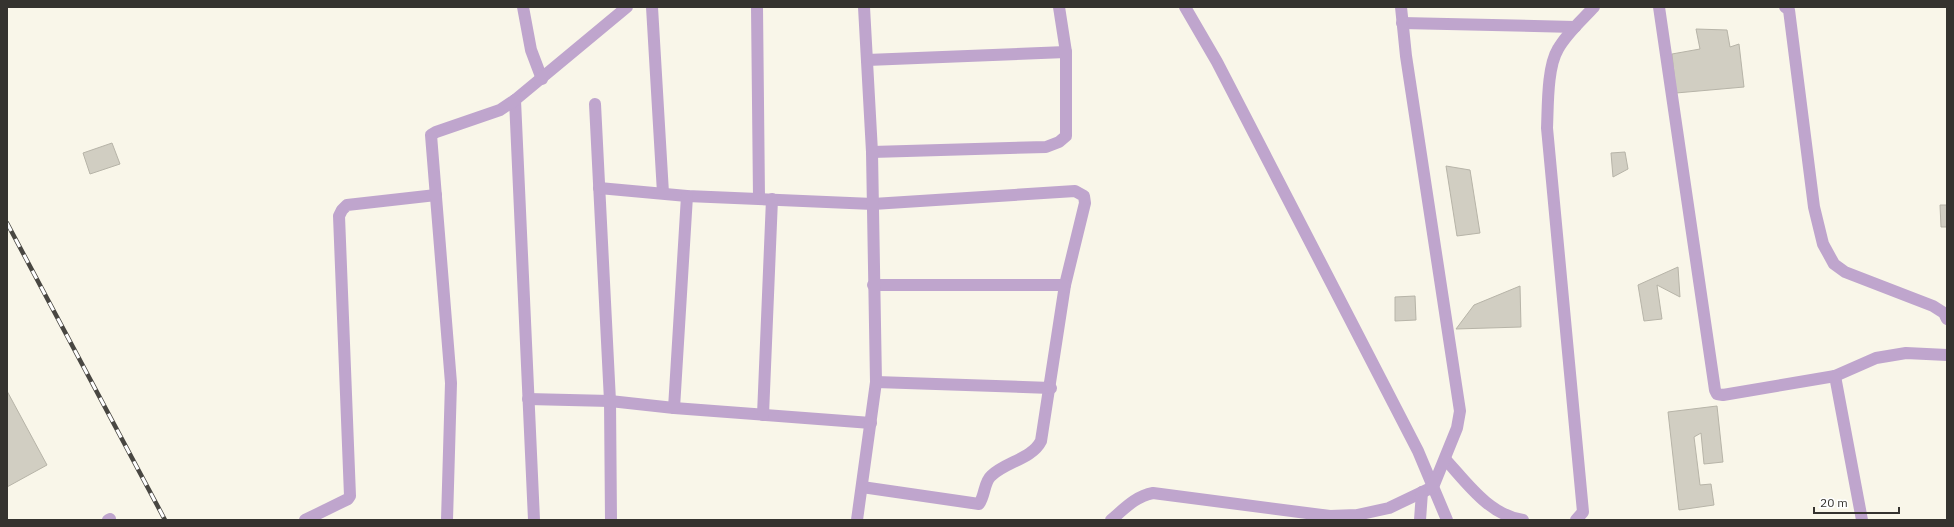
<svg xmlns="http://www.w3.org/2000/svg" width="1954" height="527" viewBox="0 0 1954 527" font-family="'IBM Plex Sans',sans-serif">
  <style>
    .building { fill: #d1cec2; stroke: #b7b4a8 }
    .lines { fill: none; stroke-linecap: round; stroke-linejoin: round }
    .minor { stroke: #bfa5cd; stroke-width: 12 }
    .rail-casing { stroke: #494742; stroke-width: 4.5 }
    .rail { stroke: #fff; stroke-width: 3; stroke-dasharray: 9; stroke-linecap: butt }
  </style>
  <rect width="100%" height="100%" fill="#f9f6e9"/>
  <!-- building -->
  <g class="building">
    <polygon points="1696,29 1727,30 1730,47 1739,44 1744,87 1676,93 1672,54 1700,49"/>
    <polygon points="112,143 120,164 90,174 83,153"/>
    <polygon points="1625,152 1628,169 1613,177 1611,153"/>
    <polygon points="1446,166 1470,170 1480,233 1457,236"/>
    <polygon points="1940,205 1947,205 1947,227 1941,227"/>
    <polygon points="1678,267 1680,297 1657,285 1662,319 1644,321 1638,285"/>
    <polygon points="1520,286 1521,327 1456,329 1474,305"/>
    <polygon points="1415,296 1416,320 1395,321 1395,297"/>
    <polygon points="7,391 47,465 7,487"/>
    <polygon points="1717,406 1723,462 1704,464 1701,433 1694,437 1700,485 1711,484 1714,505 1679,510 1668,412"/>
  </g>
  <g class="lines">
    <!-- minor -->
    <g class="minor">
      <polyline points="523,7 531,50 542,79"/>
      <polyline points="652,7 663,193"/>
      <polyline points="757,7 759,198"/>
      <polyline points="1185,7 1217,62 1418,451 1447,520"/>
      <polyline points="1659,7 1715,390 1717,394 1723,395 1835,376 1876,358 1906,353 1947,355"/>
      <polyline points="1785,7 1789,10 1814,207 1823,244 1834,264 1845,272 1933,306 1944,313 1947,319"/>
      <polyline points="1402,23 1575,27"/>
      <polyline points="867,60 1066,52"/>
      <polyline points="515,100 534,520"/>
      <polyline points="595,104 610,401 611,520"/>
      <polyline points="872,152 1046,147 1059,142 1066,136 1066,52 1059,7"/>
      <path d="M599,188L687,196L873,204L1075,191L1084,196L1085,203L1065,285L1041,441C1032,459 1005,462 991,476C984,482 985,496 979,504L862,487"/>
      <polyline points="873,285 1065,285"/>
      <polyline points="1835,376 1862,520"/>
      <polyline points="876,382 1051,388"/>
      <polyline points="528,399 610,401 674,408 871,423"/>
      <polyline points="674,408 687,196"/>
      <polyline points="763,415 772,199"/>
      <path d="M1445,459C1467,483 1489,515 1523,520"/>
      <polyline points="108,520 110,519"/>
      <polyline points="305,520 348,499 350,496 339,216 342,210 347,205 436,195"/>
      <polyline points="447,520 451,383 431,135 436,132 500,110 515,100 627,7"/>
      <polyline points="857,520 876,382 872,152 864,7"/>
      <path d="M1111,520C1124,509 1136,496 1153,493L1330,516L1357,515L1389,508L1433,487L1457,428L1460,411L1406,56L1401,7"/>
      <polyline points="1420,520 1422,492"/>
      <path d="M1576,520L1583,512L1547,128C1548,107 1547,67 1558,49C1567,33 1582,20 1594,7"/>
    </g>
    <!-- rail casing -->
    <g class="rail-casing">
      <polyline id="rail" points="7,223 165,520"/>
    </g>
    <!-- rail -->
    <use href="#rail" class="rail"/>
  </g>
  <!-- border -->
  <rect width="1954" height="527" fill="none" stroke="#35332f" stroke-width="16"/>
  <!-- scale -->
  <path d="M1814 507v6h85v-6" fill="none" stroke="#35332f" stroke-width="2"/>
  <text x="1820" y="507" font-size="12" fill="#35332f" stroke="#ffffff" stroke-width="3" paint-order="stroke">20 m</text>
</svg>
